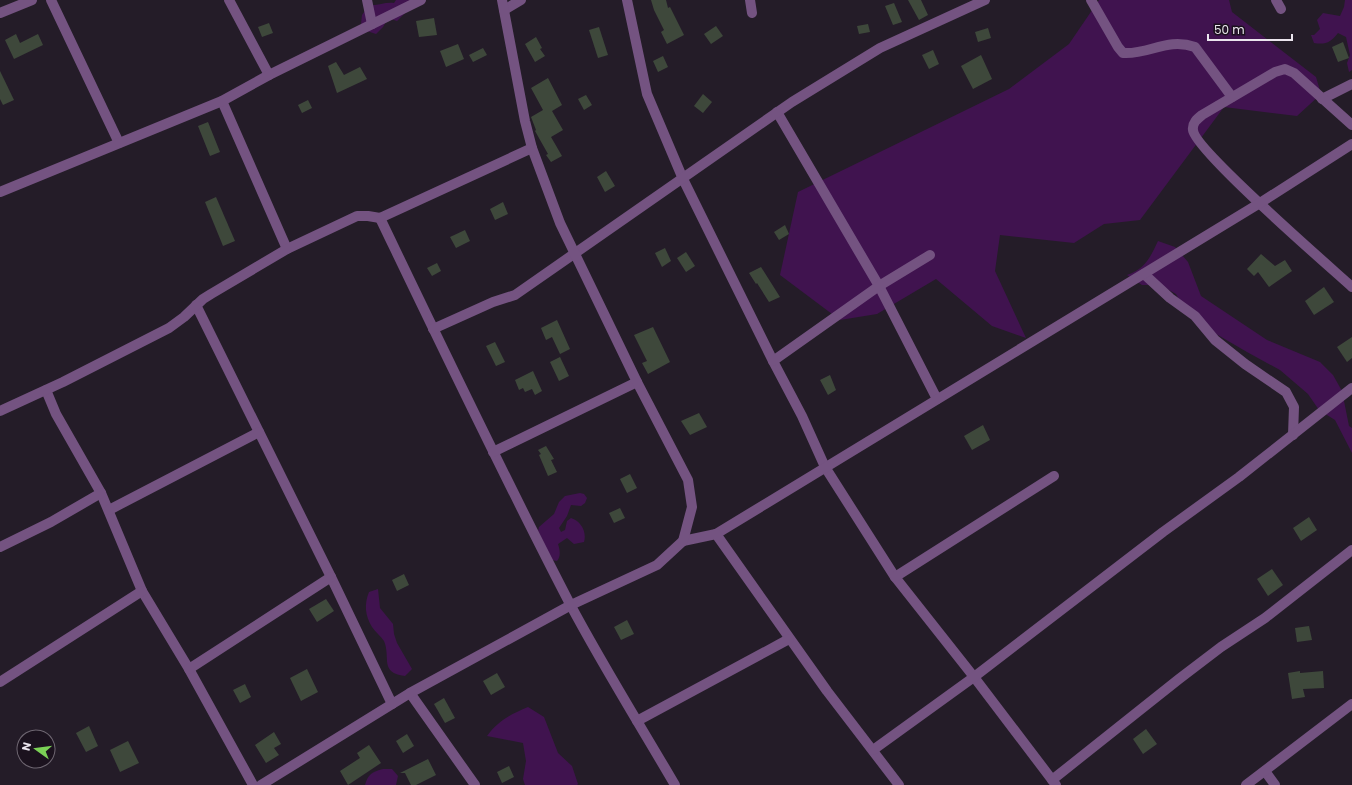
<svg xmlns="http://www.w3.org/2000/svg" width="1352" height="785" viewBox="0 0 1352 785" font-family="Poppins,sans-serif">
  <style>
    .green { fill: #40134f }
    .building { fill: #3e483b }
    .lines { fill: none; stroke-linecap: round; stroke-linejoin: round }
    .minor { stroke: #745381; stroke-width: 10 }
  </style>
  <rect width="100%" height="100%" fill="#241c28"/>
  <!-- green -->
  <g class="green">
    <path d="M396,0H411V7L397,21L388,18L383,27L376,34L367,31L361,24L362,15L369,5C378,6 384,2 394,3Z"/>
    <polygon points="1099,0 1229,0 1232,12 1316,77 1321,94 1297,116 1224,107 1140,220 1104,224 1074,243 1000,235 995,271 1026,338 992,326 936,279 877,314 840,320 780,275 798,192 1009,89 1069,44"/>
    <path d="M1345,0H1352V70L1349,72L1347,63L1350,55L1346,37L1338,33C1331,42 1326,45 1314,43L1311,35H1314L1320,29L1317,20L1323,13L1340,16L1344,7Z"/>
    <path d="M1158,241L1175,247L1188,262L1201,296L1267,340L1320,362L1333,375L1342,391L1349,426L1352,428V453L1335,420L1319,410L1308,394L1280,370L1247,352L1199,324L1185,310L1176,294L1160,285H1142L1127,275C1145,269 1150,258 1158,241Z"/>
    <path d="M580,493L584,494L587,498L585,503L581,506L571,505L567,516L559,528L561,532L565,530L567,521L571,518C581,521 587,532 584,542L574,544L567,538L558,544C560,550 561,556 557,561L552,560L538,531L539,527L554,514L559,502L565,496Z"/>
    <path d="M378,589L380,608L393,624L394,634L397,643L412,669L405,676C379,673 391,657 384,641C381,636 375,632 372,627C365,616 364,604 369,592Z"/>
    <path d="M528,707L544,717L558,753L572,766L578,784L577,785H525L523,779L526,761L523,743L487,736C498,721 511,714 528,707Z"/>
    <path d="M383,769H392L398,776L396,785H365C368,774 372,772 383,769Z"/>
  </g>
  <!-- building -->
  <g class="building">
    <polygon points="651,0 666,0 668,8 670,7 684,35 667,44 661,32 664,30 654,10"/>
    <polygon points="908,0 921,0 928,15 919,20"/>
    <polygon points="894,3 902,22 893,25 885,6"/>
    <polygon points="434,18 437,35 419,37 416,21"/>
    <polygon points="269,23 273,33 262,37 258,27"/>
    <polygon points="868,24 870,32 859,34 857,26"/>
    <polygon points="716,26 723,36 711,44 704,34"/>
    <polygon points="599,27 608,55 598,58 589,30"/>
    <polygon points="988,28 991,38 978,42 975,32"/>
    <polygon points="16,34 20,43 38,34 43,45 14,59 5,40"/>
    <polygon points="536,37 542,48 540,49 545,56 535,62 525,44"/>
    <polygon points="1343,42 1349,58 1338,62 1332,47"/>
    <polygon points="458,44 464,59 446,67 440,51"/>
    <polygon points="483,48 487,55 473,62 469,55"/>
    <polygon points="933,50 939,64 929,69 922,55"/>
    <polygon points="981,55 992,79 973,89 961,66"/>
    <polygon points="663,56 668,67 658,72 653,61"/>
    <polygon points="336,62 344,75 360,67 367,79 337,93 328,66"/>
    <polygon points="0,71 14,100 3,105 0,99"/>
    <polygon points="548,78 562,105 552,111 563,130 551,137 562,156 551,162 546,155 548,154 535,131 536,130 531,117 543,110 531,88"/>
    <polygon points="703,94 712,102 703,113 694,106"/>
    <polygon points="586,95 592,105 584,110 578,99"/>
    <polygon points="308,100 312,108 302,113 298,105"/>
    <polygon points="208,122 220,152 210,156 198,126"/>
    <polygon points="606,171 615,186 605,192 597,177"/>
    <polygon points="216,197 235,241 223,246 205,202"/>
    <polygon points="503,202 508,214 495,220 490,209"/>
    <polygon points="785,225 789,234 779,240 774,232"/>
    <polygon points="465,230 470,241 456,248 450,237"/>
    <polygon points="665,248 671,261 662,267 655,253"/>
    <polygon points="686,252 695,266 686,272 677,258"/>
    <polygon points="1261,254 1275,266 1285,260 1292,271 1269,287 1258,272 1254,276 1247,269"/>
    <polygon points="437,263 441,271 432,276 427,268"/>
    <polygon points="761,267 780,297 769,302 757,283 756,284 749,273"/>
    <polygon points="1324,287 1334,302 1314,315 1305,301"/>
    <polygon points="557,320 570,349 560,354 552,337 546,340 541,328"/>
    <polygon points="653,327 670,362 648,374 642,363 647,361 634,335"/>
    <polygon points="1352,337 1352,358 1347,362 1337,347"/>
    <polygon points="495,342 505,362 496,366 486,346"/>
    <polygon points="560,357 569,376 559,381 550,362"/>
    <polygon points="533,371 542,391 535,395 532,389 525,392 523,388 519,390 515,380"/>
    <polygon points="830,375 836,390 828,395 820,380"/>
    <polygon points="699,413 707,427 690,435 681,421"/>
    <polygon points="983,425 990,440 972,450 964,436"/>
    <polygon points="546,446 554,459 551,460 557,472 548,476 539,455 541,454 538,450"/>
    <polygon points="630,474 637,488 627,493 620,479"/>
    <polygon points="620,508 625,518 614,523 609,513"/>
    <polygon points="1309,517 1317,530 1301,541 1293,528"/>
    <polygon points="1272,569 1283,585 1268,596 1257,579"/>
    <polygon points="404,574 409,585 397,591 392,580"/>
    <polygon points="326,599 334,611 317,622 309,609"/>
    <polygon points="627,620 634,634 621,640 614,627"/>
    <polygon points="1309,626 1312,640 1297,642 1295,628"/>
    <polygon points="307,669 318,692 301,701 290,678"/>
    <polygon points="1300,671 1300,673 1323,671 1324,688 1303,689 1305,697 1292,699 1288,673"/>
    <polygon points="497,673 505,687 491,695 483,681"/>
    <polygon points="245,684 251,697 240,703 233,690"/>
    <polygon points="444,698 455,718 445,723 434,704"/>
    <polygon points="89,726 98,746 86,752 76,733"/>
    <polygon points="1146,729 1157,744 1143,754 1133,739"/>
    <polygon points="274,732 281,744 274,748 279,755 266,763 255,745"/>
    <polygon points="407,734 414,746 403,753 396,741"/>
    <polygon points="128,741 139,763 120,772 110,750"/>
    <polygon points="369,745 381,763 348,785 340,771 360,758 357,753"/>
    <polygon points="428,759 436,775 416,785 411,785 405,773 400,773"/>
    <polygon points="509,766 514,777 502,783 497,772"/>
  </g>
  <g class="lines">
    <!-- minor -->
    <g class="minor">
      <polyline points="51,0 119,143"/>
      <polyline points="229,0 269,75"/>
      <polyline points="367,0 372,24"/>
      <polyline points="627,0 647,94 683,179 773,361 802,416 825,467 895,577 974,677 1056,785"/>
      <polyline points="750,0 752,13"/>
      <path d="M1091,0L1118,47L1123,53C1149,55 1167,37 1195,47L1232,97"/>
      <polyline points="1276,0 1281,9"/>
      <polyline points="504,10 521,0"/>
      <polyline points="0,13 32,0"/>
      <polyline points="1322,99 1352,84"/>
      <polyline points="222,101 287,249"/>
      <polyline points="777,112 879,286 937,399"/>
      <path d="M1352,125L1294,73L1285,69L1275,72L1202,115C1197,119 1192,123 1193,130C1194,149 1330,267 1352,287"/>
      <polyline points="0,192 222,101 269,75 421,0"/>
      <path d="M380,218C442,347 504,477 570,604C603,666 640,725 675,785"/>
      <polyline points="1144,274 1170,298 1195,316 1215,340 1245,364 1286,392 1294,407 1293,435"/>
      <polyline points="196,305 331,577 392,704"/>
      <polyline points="433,329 493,302 515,295 792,102 880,48 985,0"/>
      <polyline points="773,361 879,286 930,255"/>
      <polyline points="46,390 56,414 101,493 142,591 189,669 253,785"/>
      <polyline points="0,411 63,382 169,328 184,317 203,299 211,294 287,249 357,216 368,216 380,218 532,148"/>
      <polyline points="493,452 637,382"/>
      <polyline points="109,510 259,432"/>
      <polyline points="716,534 1260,203 1352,144"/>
      <polyline points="683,541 716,534 827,691 899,785"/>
      <polyline points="0,547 51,522 101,493"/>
      <polyline points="895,577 1054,476"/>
      <polyline points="189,669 331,577"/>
      <polyline points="0,682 142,591"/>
      <polyline points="410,693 475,785"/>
      <polyline points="637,721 789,639"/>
      <polyline points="873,750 974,677 1163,532 1239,477 1352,388"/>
      <polyline points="1265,771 1275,785"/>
      <polyline points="1052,780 1179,679 1221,647 1265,618 1352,550"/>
      <polyline points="261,785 410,693 571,605 657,565 683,541 692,507 688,480 637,382 560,223 532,148 525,121 502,0"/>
      <polyline points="1246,785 1352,704"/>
    </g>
  </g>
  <!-- north arrow -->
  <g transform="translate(36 749) rotate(284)"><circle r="19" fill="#1b121e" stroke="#6e6671"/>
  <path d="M0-3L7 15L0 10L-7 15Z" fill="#7bd156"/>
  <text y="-6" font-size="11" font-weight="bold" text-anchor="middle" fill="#ebe5ee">N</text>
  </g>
  <!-- scale -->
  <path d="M1208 34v6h84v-6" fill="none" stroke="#ebe5ee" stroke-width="2"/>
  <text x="1214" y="34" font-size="12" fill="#ebe5ee" stroke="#1b121e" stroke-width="3" paint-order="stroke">50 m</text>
</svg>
